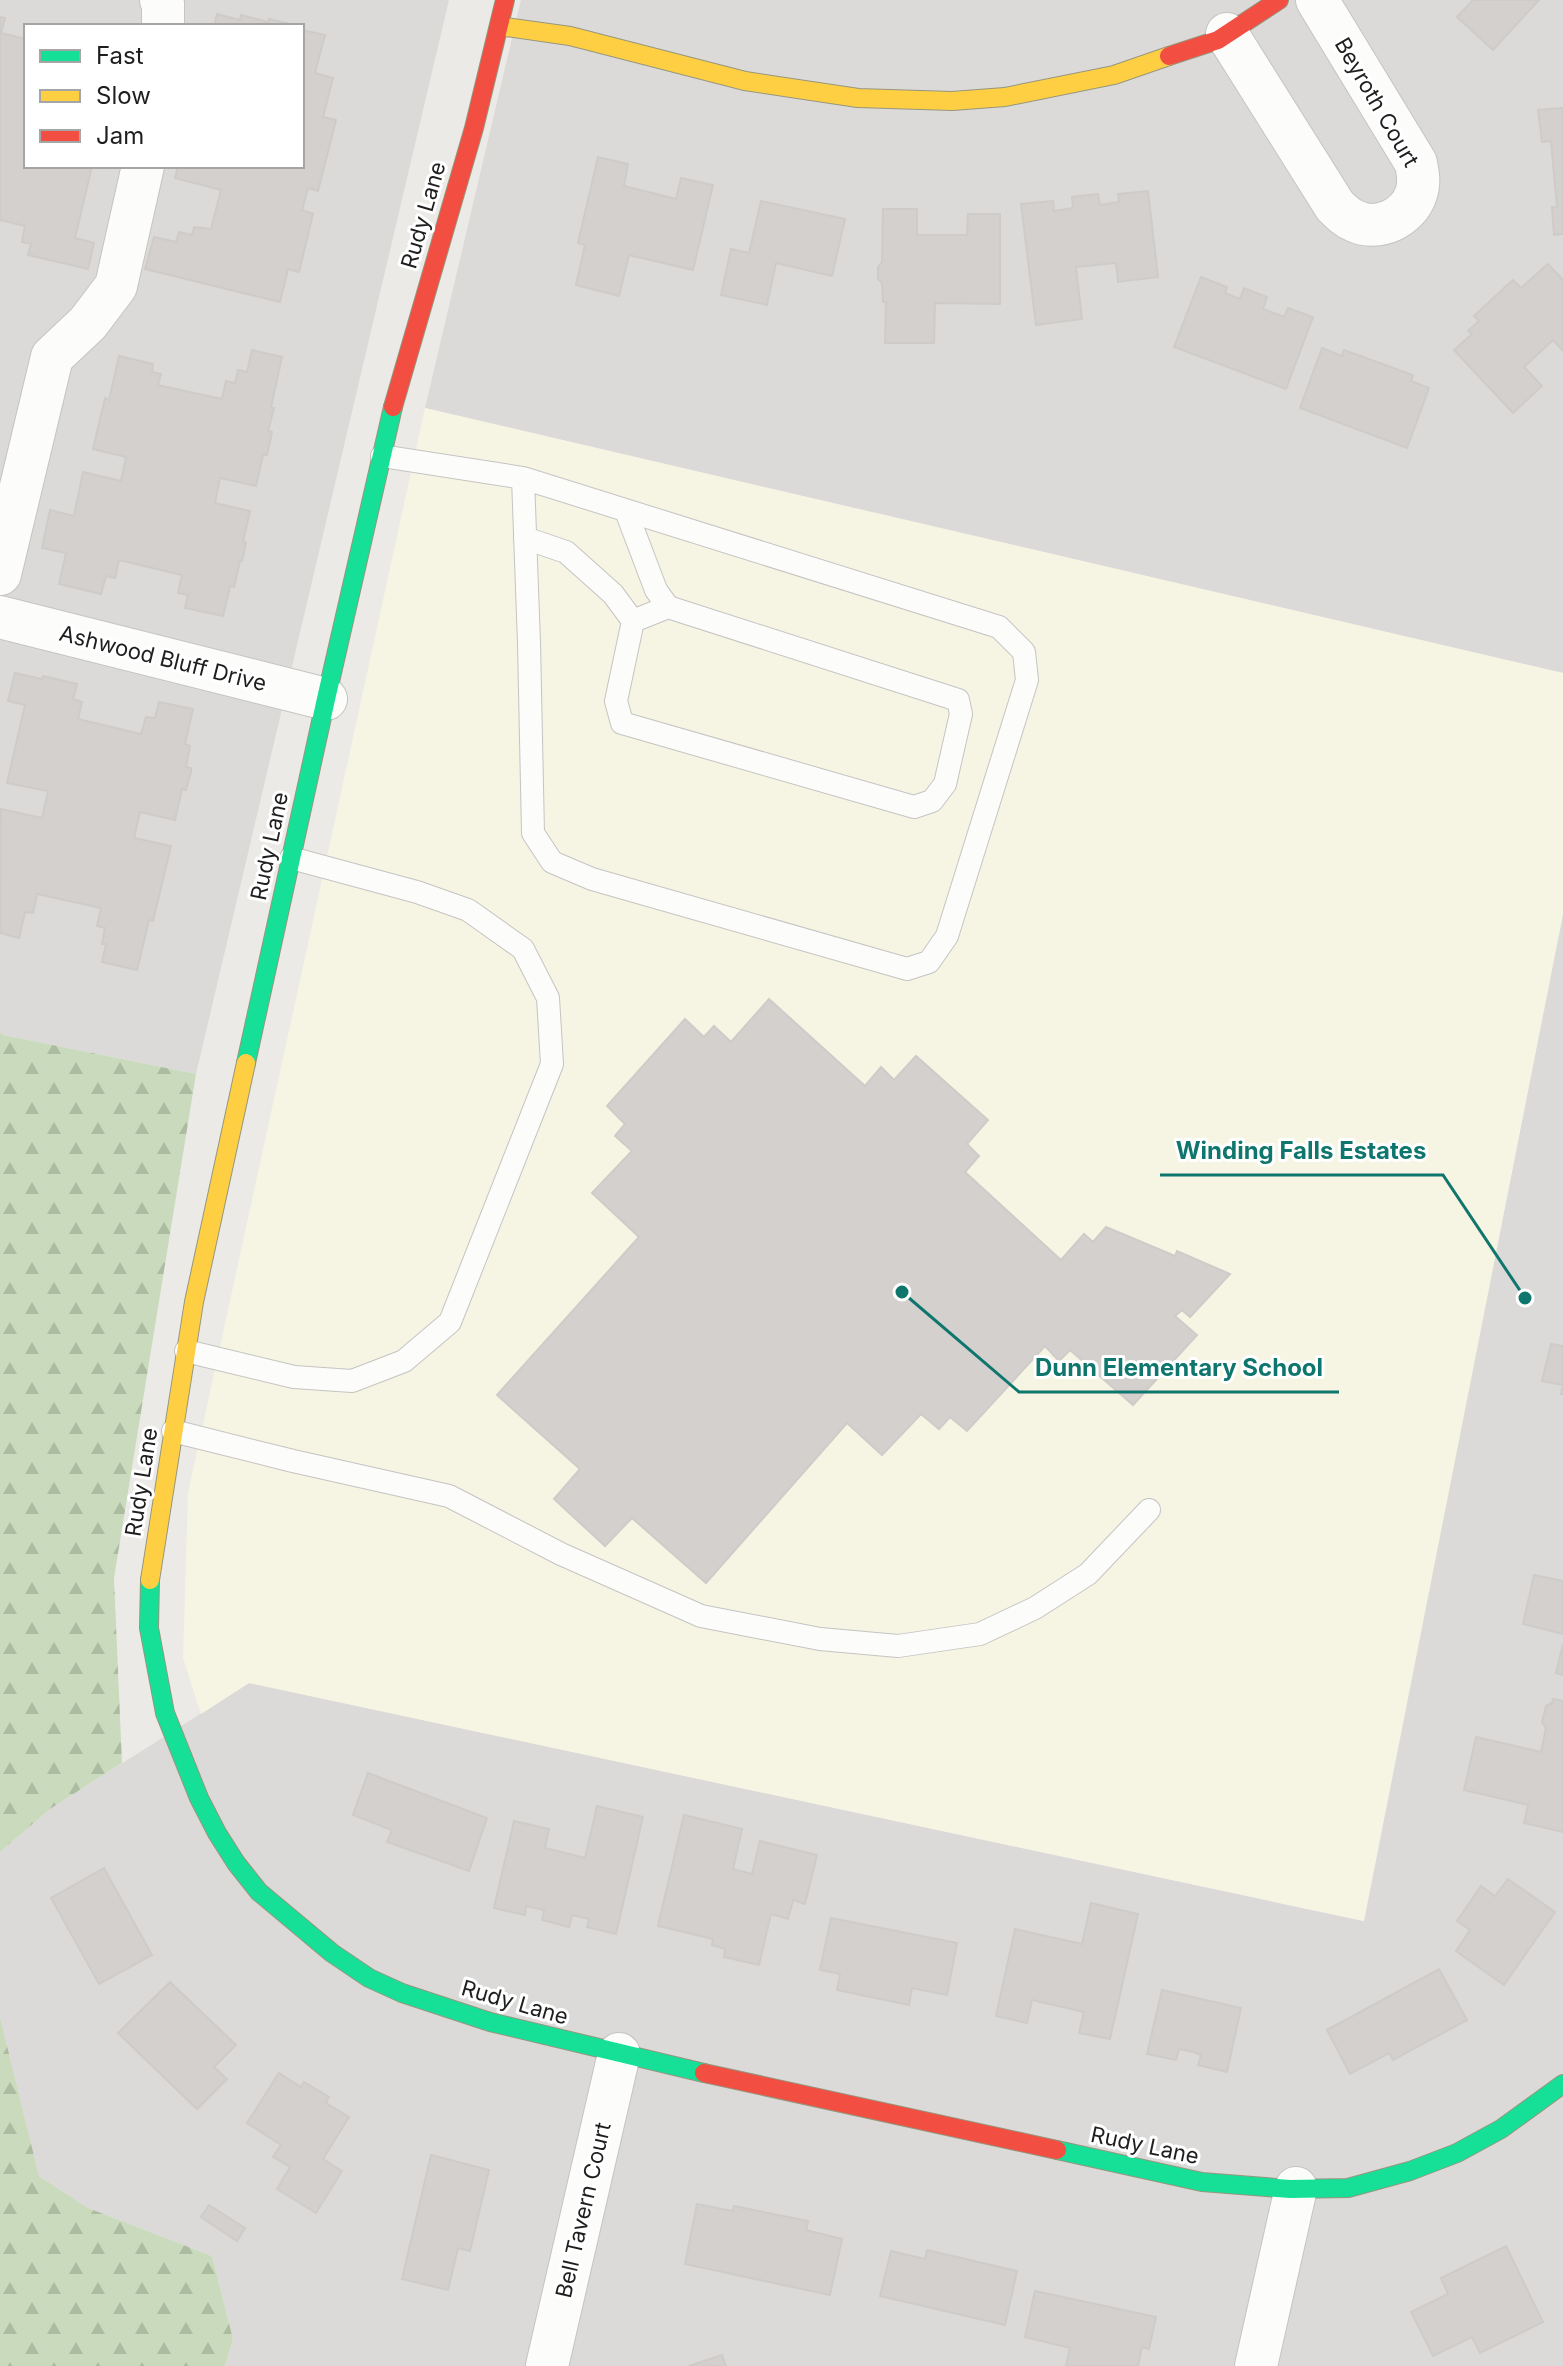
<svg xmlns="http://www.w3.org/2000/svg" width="1563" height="2366" viewBox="0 0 1563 2366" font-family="Inter,sans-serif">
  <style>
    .residential { fill: #dbdad8; fill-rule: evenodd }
    .education { fill: #f6f4e2 }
    .forest { fill: url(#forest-firs) }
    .building { fill: #d3d0ce; stroke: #cfcbc8; stroke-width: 2 }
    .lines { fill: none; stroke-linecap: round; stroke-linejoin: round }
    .lane-casing { stroke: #c5c4c3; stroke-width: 24 }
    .street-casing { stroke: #c5c4c3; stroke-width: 44 }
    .fast-casing { stroke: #96967e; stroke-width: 20 }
    .slow-casing { stroke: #96967e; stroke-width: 20 }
    .jam-casing { stroke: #96967e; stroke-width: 20 }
    .lane { stroke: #fcfcfb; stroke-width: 22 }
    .street { stroke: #fcfcfb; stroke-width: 42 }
    .fast { stroke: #16e098; stroke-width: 18 }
    .slow { stroke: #ffcf43; stroke-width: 18 }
    .jam { stroke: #f24e42; stroke-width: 18 }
    .labels { text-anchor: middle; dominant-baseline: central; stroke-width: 6; stroke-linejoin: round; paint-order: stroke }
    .street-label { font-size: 22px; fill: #1e1e1e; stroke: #fff }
    .leader { fill: none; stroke: #0f766e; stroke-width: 3 }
    .callout-dot { fill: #0f766e; stroke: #fff; stroke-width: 3 }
    .callout-label { font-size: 24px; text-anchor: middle; font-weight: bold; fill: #0f766e; stroke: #fff; stroke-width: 6; stroke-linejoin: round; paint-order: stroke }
  </style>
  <defs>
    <pattern id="forest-firs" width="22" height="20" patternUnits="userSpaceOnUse" patternTransform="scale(2)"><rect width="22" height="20" fill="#c9dbbc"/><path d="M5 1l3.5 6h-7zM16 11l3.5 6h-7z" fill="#acbca1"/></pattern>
  </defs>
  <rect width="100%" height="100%" fill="#eceae7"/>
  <!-- residential -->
  <g class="residential">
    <path d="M0,0H449L196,1074L3,1035L0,1032ZM26,26H302V166H26Z"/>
    <polygon points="521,0 1563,0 1563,673 425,408"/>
    <polygon points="1563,914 1563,2366 225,2366 233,2339 212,2256 88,2208 39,2176 0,2017 0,1852 50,1809 249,1683 1363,1921"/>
  </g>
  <!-- education -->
  <polygon class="education" points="425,408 1563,673 1563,914 1364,1921 249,1683 201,1714 183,1658 188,1493"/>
  <!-- forest -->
  <g class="forest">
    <polygon points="0,1032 3,1035 196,1074 114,1578 122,1763 50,1809 0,1852"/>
    <polygon points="0,2017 39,2176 88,2208 212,2256 233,2339 225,2366 0,2366"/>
  </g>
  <!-- building -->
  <g class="building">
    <polygon points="1473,0 1539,0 1493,50 1457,17"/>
    <polygon points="217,14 240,20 241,15 268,22 269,19 287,23 287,26 214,26"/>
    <polygon points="0,17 5,18 1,33 26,39 26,166 92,166 75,238 94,243 88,269 28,255 31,244 22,242 25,226 0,220"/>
    <polygon points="302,30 325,35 315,73 333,78 323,117 336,120 318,191 308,188 302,210 313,214 299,272 288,269 280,302 145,269 154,237 176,242 179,232 192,235 194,227 211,229 221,190 175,178 178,166 302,166"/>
    <polygon points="1563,108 1563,234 1554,235 1552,207 1557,207 1551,141 1542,142 1538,110"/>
    <polygon points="598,157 628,164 624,186 676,199 681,178 713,185 693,270 629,255 619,296 576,285 585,245 578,243"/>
    <polygon points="1148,191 1158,277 1118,282 1116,263 1076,267 1082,319 1036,325 1021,204 1053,201 1054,211 1067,209 1073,208 1072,197 1098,194 1100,205 1119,202 1118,194"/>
    <polygon points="761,201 845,219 832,276 776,263 767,305 721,295 731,249 749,253"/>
    <polygon points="883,209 917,209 917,235 967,235 968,214 1000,214 1000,304 935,303 934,343 885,343 886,302 883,302 882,283 878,279 878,267 882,262"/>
    <polygon points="1548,264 1563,280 1563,351 1553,340 1524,367 1542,386 1513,413 1454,350 1472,334 1468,331 1479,321 1474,316 1504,288 1513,280 1521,288"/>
    <polygon points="1201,277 1227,287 1225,293 1240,299 1244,288 1267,297 1263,309 1284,317 1288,308 1313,317 1286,389 1174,347"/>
    <polygon points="1322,348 1342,356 1344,350 1413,375 1411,381 1429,388 1407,448 1300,408"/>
    <polygon points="252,350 282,357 271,407 274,408 268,431 272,432 267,455 263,455 256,486 220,478 215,503 250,511 243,542 246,543 242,561 240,561 234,587 230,586 223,616 185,608 188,595 178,593 182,575 119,560 115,578 106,576 101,594 59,584 66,553 42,548 50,510 74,516 83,472 121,481 126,457 93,449 105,398 109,400 119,356 153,364 152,372 161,374 158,385 222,399 226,381 235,383 238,370 247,372"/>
    <polygon points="15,673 42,679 43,676 77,684 73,699 82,702 78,719 141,734 146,717 155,718 159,702 193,709 185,744 190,746 186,767 191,768 191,772 186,790 182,789 175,820 140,812 134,838 171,846 153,921 149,920 137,970 102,962 106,944 102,944 105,928 97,926 101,908 37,894 33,913 25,912 19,938 0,933 1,809 42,818 48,791 7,783 25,705 8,701"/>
    <polygon points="769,999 865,1086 881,1067 894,1080 916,1056 988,1120 967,1144 979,1156 965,1172 1061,1260 1084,1234 1093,1242 1106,1227 1175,1256 1177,1251 1230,1274 1190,1317 1182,1310 1175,1316 1197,1335 1133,1405 1070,1350 1059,1361 1045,1346 967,1431 950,1417 939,1429 921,1414 882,1455 847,1423 706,1583 632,1518 605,1546 554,1499 580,1469 497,1395 639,1237 592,1193 632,1151 615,1136 625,1124 607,1106 685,1019 704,1037 714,1026 731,1042"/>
    <polygon points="1551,1344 1563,1346 1563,1394 1561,1394 1563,1385 1542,1381"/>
    <polygon points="1534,1575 1563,1581 1563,1634 1523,1624"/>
    <polygon points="1563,1644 1563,1675 1556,1673"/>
    <polygon points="1553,1699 1563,1701 1563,1832 1524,1823 1528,1805 1464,1790 1476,1737 1541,1752 1546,1728 1542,1722 1546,1706 1552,1703"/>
    <polygon points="368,1773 487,1818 469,1871 387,1842 392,1830 353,1815"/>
    <polygon points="597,1806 643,1817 616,1934 587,1927 589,1919 572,1915 569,1927 542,1920 544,1910 526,1906 525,1915 494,1908 514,1821 549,1829 545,1848 585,1858"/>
    <polygon points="684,1815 742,1829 733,1869 752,1874 760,1841 817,1855 805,1904 793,1900 788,1919 771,1914 759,1965 724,1957 725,1949 712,1945 713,1939 658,1926"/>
    <polygon points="104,1868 152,1955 99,1984 51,1898"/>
    <polygon points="1508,1879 1555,1912 1504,1985 1456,1951 1470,1930 1457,1921 1481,1886 1495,1896"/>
    <polygon points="1091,1903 1138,1914 1110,2039 1079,2033 1084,2012 1032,2000 1027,2023 996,2016 1015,1929 1082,1944"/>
    <polygon points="831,1918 957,1943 947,1995 912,1988 909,2005 837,1990 840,1974 820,1970"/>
    <polygon points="1439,1969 1467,2020 1393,2060 1389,2053 1350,2074 1327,2030"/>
    <polygon points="170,1982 236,2045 214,2067 227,2079 197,2109 118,2033"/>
    <polygon points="1162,1990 1241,2008 1227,2072 1198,2065 1201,2055 1193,2052 1179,2049 1176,2060 1147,2054"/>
    <polygon points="279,2073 301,2087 304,2082 329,2097 326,2103 349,2117 323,2159 342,2171 316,2213 277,2189 290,2167 273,2157 281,2145 247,2123"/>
    <polygon points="431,2155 489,2170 470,2251 458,2248 448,2290 402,2279"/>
    <polygon points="697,2204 733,2211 734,2206 808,2221 806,2230 842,2239 830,2295 685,2264"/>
    <polygon points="209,2205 245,2228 237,2241 201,2217"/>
    <polygon points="1506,2246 1543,2322 1480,2353 1472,2337 1433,2356 1411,2312 1448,2294 1441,2278"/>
    <polygon points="927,2250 1017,2271 1005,2325 880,2296 891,2251 925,2259"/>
    <polygon points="1035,2291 1156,2317 1149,2349 1142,2347 1138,2366 1066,2366 1070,2348 1025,2337"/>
    <polygon points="722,2355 726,2366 689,2366"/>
  </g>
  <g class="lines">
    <!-- lane casing -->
    <g class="lane-casing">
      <g id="lane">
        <polyline points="382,456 523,478 999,627 1024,652 1027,680 947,936 929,962 907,969 592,879 552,862 533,833 529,643 523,478"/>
        <polyline points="626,511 656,590 668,607"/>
        <polyline points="525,538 566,552 613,594 633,621 616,701 622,723 914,807 932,801 945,784 961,714 958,700 668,607 633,621"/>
        <polyline points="186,1351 294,1377 352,1381 404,1361 450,1322 552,1064 548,998 523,949 468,910 417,892 291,858"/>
        <polyline points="173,1431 293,1461 449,1496 561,1554 701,1616 820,1639 898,1646 980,1634 1035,1608 1088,1574 1149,1510"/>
      </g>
    </g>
    <!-- street casing -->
    <g class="street-casing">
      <g id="street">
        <polyline points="161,0 163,4 163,26"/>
        <path d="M1227,34L1335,206C1341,212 1347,218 1355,221C1378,232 1408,218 1416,194C1420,183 1418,173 1416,163L1317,0"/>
        <polyline points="0,574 52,357 88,323 116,286 143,166"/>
        <polyline points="0,617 326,699"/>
        <polyline points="547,2366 619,2054"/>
        <polyline points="1256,2366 1296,2188"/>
      </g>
    </g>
    <!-- fast casing -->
    <g class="fast-casing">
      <g id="fast">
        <polyline points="246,1063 326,699 393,407"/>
        <polyline points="150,1580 149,1628 165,1713 199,1798 217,1833 236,1863 259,1892 332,1953 369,1978 402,1993 490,2022 704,2073"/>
        <polyline points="1057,2150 1202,2182 1290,2189 1348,2188 1410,2171 1457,2153 1501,2129 1563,2084"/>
      </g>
    </g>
    <!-- slow casing -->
    <g class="slow-casing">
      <g id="slow">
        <polyline points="499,26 570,36 745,81 858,98 952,101 1005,97 1114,75 1169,56"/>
        <polyline points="150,1580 194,1302 246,1063"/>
      </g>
    </g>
    <!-- jam casing -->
    <g class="jam-casing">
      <g id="jam">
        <polyline points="1169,56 1218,40 1279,0"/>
        <polyline points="393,407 474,128 505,0"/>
        <polyline points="704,2073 1057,2150"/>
      </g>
    </g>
    <!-- lane -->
    <use href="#lane" class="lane"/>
    <!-- street -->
    <use href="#street" class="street"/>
    <!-- fast -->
    <use href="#fast" class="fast"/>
    <!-- slow -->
    <use href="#slow" class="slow"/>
    <!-- jam -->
    <use href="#jam" class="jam"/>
  </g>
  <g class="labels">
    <!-- street labels -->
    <g class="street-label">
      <text transform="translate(1377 102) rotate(60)">Beyroth Court</text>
      <text transform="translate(423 215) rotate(-74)">Rudy Lane</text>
      <text transform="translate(163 658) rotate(14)">Ashwood Bluff Drive</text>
      <text transform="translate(269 846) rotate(-78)">Rudy Lane</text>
      <text transform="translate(141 1482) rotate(-81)">Rudy Lane</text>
      <text transform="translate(515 2002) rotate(16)">Rudy Lane</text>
      <text transform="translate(1145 2145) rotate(12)">Rudy Lane</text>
      <text transform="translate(583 2210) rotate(-77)">Bell Tavern Court</text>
    </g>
  </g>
  <!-- callouts -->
  <path class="leader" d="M1525 1298L1443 1175H1160M902 1292L1019 1392H1339"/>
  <g class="callout-dot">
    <circle cx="1525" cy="1298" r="8"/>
    <circle cx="902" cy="1292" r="8"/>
  </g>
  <g class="callout-label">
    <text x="1301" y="1159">Winding Falls Estates</text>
    <text x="1179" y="1376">Dunn Elementary School</text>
  </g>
  <!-- legend -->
  <rect x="24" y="24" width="280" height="144" fill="#ffffff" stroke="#a5a5a5" stroke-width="2"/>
  <rect x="40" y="50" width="40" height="12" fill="#16e098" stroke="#a5a5a5" stroke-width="2"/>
  <text x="96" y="64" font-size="24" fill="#1e1e1e">Fast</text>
  <rect x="40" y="90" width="40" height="12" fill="#ffcf43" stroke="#a5a5a5" stroke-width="2"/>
  <text x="96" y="104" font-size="24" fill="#1e1e1e">Slow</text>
  <rect x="40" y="130" width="40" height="12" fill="#f24e42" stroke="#a5a5a5" stroke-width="2"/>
  <text x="96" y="144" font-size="24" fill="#1e1e1e">Jam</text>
</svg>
